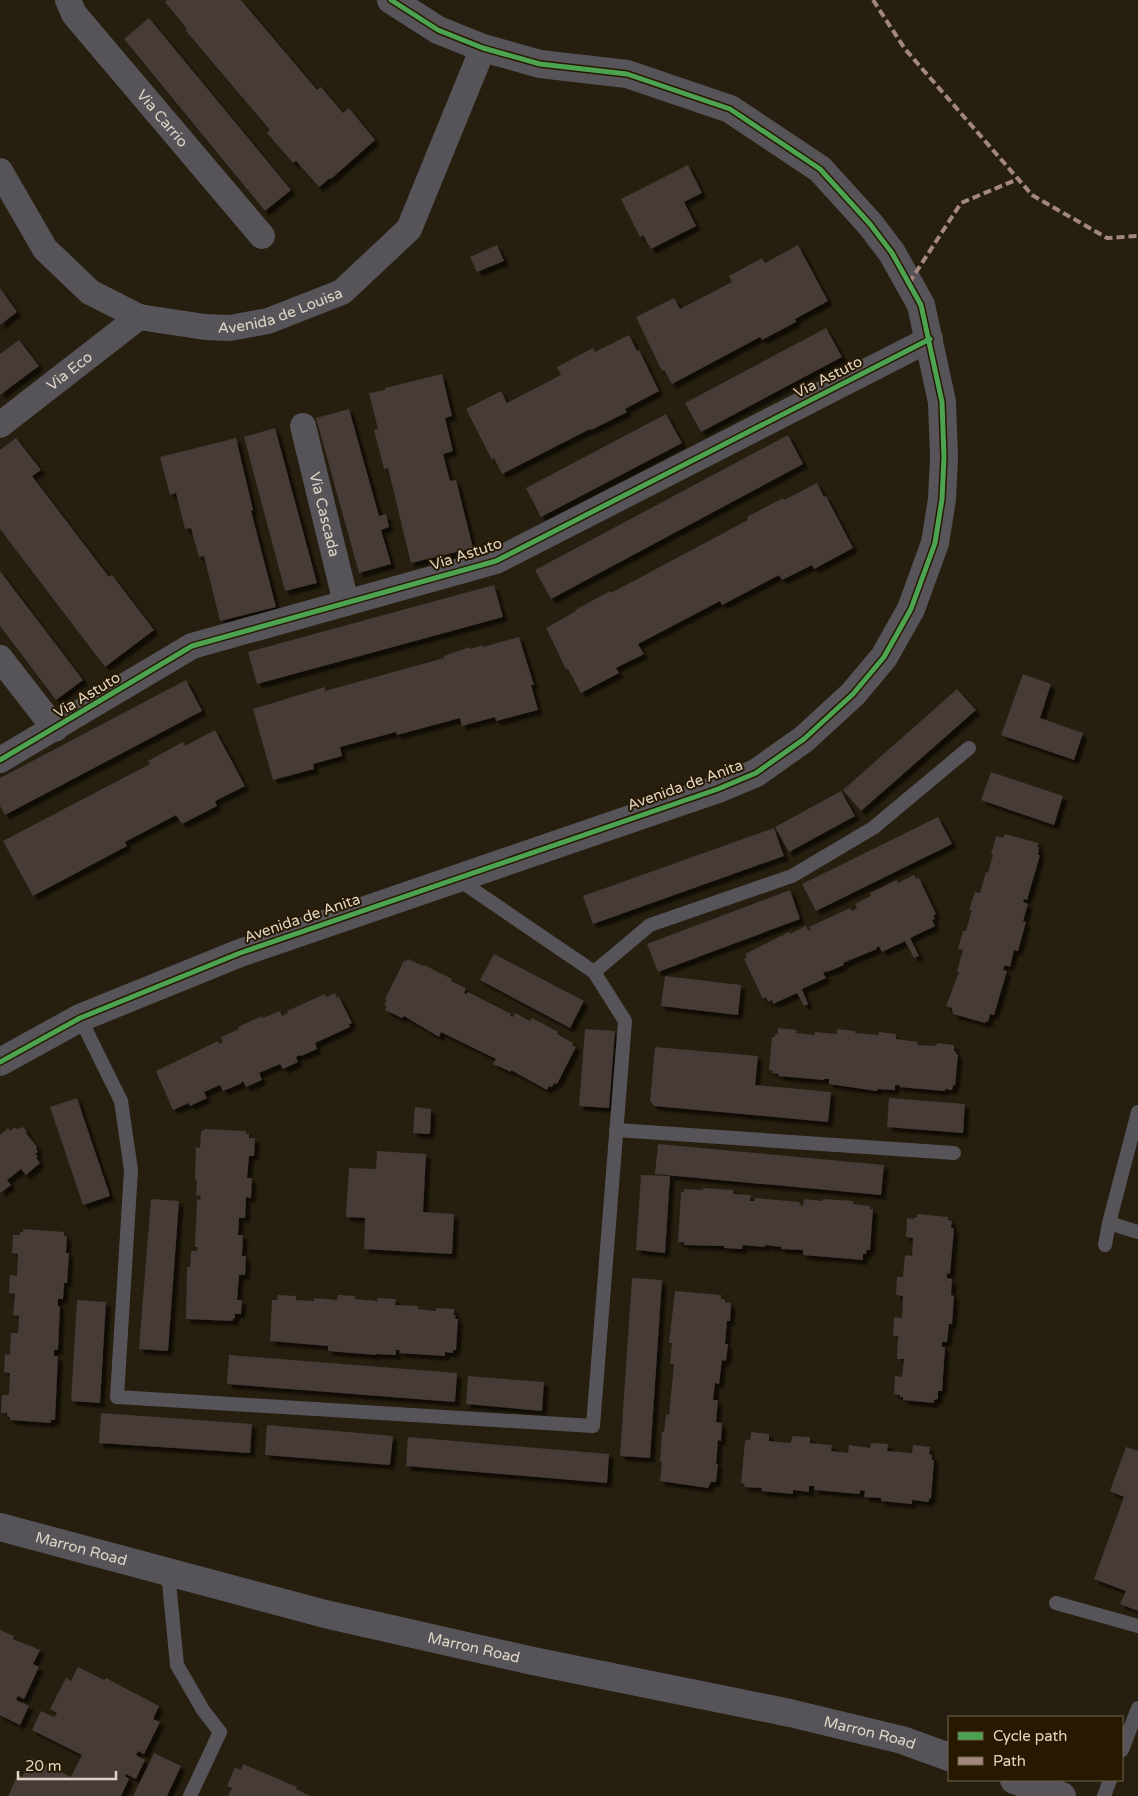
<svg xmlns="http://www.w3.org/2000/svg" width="1138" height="1796" viewBox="0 0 1138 1796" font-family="'Varela Round',sans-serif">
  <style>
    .building { fill: #473a37; filter: url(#shadow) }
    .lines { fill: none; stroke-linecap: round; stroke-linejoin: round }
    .service { stroke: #565459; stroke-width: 14 }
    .minor { stroke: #565459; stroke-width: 26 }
    .tertiary { stroke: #565459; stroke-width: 28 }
    .quiet { stroke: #a5887d; stroke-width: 4; stroke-dasharray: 8 4; stroke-linecap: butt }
    .cycleway-casing { stroke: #271800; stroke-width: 8 }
    .cycleway { stroke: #4ca352; stroke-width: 5 }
    .labels { text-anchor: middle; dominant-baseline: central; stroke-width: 4; stroke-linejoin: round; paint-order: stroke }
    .street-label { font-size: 15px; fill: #e0d5c5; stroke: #271800 }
  </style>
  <defs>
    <filter id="shadow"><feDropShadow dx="4.5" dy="4.5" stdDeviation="1" flood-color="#0009"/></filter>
  </defs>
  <rect width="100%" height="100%" fill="#261e0e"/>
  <!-- building -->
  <g class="building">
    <polygon points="167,0 241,0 317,90 321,87 343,113 349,108 375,140 331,179 330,178 319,187 296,161 293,163 267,133 270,130 186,31 187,29 165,2"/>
    <polygon points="149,18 291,190 265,211 124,39"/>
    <polygon points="688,165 702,193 684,202 696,226 651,249 643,235 640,237 621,199"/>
    <polygon points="497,245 504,261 477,272 470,257"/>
    <polygon points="798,245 828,301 795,319 796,322 762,340 760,337 672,384 664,370 662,371 636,317 674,298 680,309 732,282 729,276 762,258 765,263"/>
    <polygon points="0,288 17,312 0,325"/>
    <polygon points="826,328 842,357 701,432 685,403"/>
    <polygon points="629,335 637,351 639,350 659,391 625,409 627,412 591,430 590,429 502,474 494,458 492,460 466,409 501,391 507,403 561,375 557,367 593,348 595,352"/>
    <polygon points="19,340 39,366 0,395 0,354"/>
    <polygon points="442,374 452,416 445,418 453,451 443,454 450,481 456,480 473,548 411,563 388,468 384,469 374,430 378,429 369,393 385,390 385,388"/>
    <polygon points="349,409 379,516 386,514 389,527 381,530 391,564 359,573 316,418"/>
    <polygon points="666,414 682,443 541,517 526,488"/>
    <polygon points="275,428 317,583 285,591 244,437"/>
    <polygon points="788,435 803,464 551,599 535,570"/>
    <polygon points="16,438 41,470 32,476 109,577 112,575 154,630 105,667 0,529 0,450"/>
    <polygon points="236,438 253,510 251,511 276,607 220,621 204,556 199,557 191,528 185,529 176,493 170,495 160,457"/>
    <polygon points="817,483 824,497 826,496 853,548 814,569 812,565 782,580 779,575 722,605 720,601 638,644 644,654 616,668 619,673 581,693 568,669 566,669 546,628 576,611 575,610 610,591 611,593 748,520 747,517 783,498 784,500"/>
    <polygon points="0,571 83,680 56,700 0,626"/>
    <polygon points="494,585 503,617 257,684 248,652"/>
    <polygon points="519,637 534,685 531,685 538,710 496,721 495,717 462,726 460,718 397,735 396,732 340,747 342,756 313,764 314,769 273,780 253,709 325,687 325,691 444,658 444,656 470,647 470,649 483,645 483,647"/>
    <polygon points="1023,674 1051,684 1040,718 1083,733 1074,760 1001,735"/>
    <polygon points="186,680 202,711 5,815 0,806 0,778"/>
    <polygon points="957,689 976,710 861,811 843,790"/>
    <polygon points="215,730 245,786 215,801 217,806 182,824 176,815 125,842 127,846 33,896 3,841 150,764 148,761 183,742 185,746"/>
    <polygon points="991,772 1063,796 1054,825 981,800"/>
    <polygon points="841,791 855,816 789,852 775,827"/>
    <polygon points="938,817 952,844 816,911 802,884"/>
    <polygon points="774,828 784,856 593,924 583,896"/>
    <polygon points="1005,834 1038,843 1037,847 1039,847 1038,855 1040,855 1027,900 1024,899 1023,902 1028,904 1023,921 1026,922 1018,951 1014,950 1010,967 1005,965 1003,970 1007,971 994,1015 990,1014 988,1022 986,1021 985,1023 953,1014 952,1008 946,1006 959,972 957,971 963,950 958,949 963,931 966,931 972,910 969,910 975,892 980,893 986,872 988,873 993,855 991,854 996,836 1003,838"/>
    <polygon points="914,875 916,879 919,878 936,914 933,916 935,919 932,920 935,926 910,938 919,956 914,958 905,941 882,952 879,946 876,948 877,949 843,963 844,965 827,972 827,971 823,973 826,978 802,989 808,1004 804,1006 797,993 773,1004 772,1000 768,1002 766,997 763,999 744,959 747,957 745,954 789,932 790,934 806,926 809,931 811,930 809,927 850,908 852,911 857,908 855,904 871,896 870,893 897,880 898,883"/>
    <polygon points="790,890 800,919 658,972 647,944"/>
    <polygon points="494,954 584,1001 570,1028 480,980"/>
    <polygon points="408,959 423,966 424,965 452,979 451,981 466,988 464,993 466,994 468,992 511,1014 510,1016 513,1017 515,1013 530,1021 532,1018 558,1032 557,1034 573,1043 572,1045 576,1047 557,1084 554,1083 552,1087 549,1086 547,1090 511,1070 511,1072 493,1064 496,1059 441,1032 439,1037 404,1016 402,1018 385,1010 387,1006 384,1005 387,1000 385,999 404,961 406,961"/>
    <polygon points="665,976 741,985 738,1015 661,1006"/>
    <polygon points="335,993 337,998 339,997 352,1023 349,1024 350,1027 315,1043 317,1049 301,1056 300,1055 296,1057 298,1062 283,1069 280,1064 259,1073 262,1080 246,1087 243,1081 240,1084 223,1091 220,1085 204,1092 207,1098 190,1106 189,1103 173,1110 156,1071 218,1041 219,1044 223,1042 221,1037 239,1029 238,1027 262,1016 263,1018 280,1011 282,1016 288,1013 287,1011 325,994 326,997"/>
    <polygon points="778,1028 797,1030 796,1033 814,1035 815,1032 837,1034 837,1029 855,1031 855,1033 878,1035 879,1032 896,1034 896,1039 918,1042 917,1045 936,1046 937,1043 954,1045 954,1051 956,1051 956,1054 958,1054 955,1086 953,1085 952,1090 945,1089 945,1091 899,1087 900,1085 895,1085 895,1090 878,1089 877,1091 829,1084 829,1079 824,1079 824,1080 778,1076 779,1074 772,1073 773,1071 769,1070 772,1037 775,1037 775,1034 778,1034"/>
    <polygon points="585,1029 615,1031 609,1108 579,1106"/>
    <polygon points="655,1047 758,1056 755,1085 831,1092 828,1122 654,1106 650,1101"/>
    <polygon points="77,1098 110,1196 83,1205 50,1107"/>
    <polygon points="889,1098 965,1104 963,1133 887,1127"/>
    <polygon points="415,1107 431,1109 430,1134 413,1133"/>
    <polygon points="15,1127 17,1129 23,1127 27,1132 26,1133 37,1147 36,1149 38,1152 35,1154 38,1156 36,1158 40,1163 26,1175 21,1169 7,1180 11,1185 0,1193 0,1135 8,1128 10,1131"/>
    <polygon points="204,1129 246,1131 246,1134 249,1134 249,1138 255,1138 254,1156 249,1156 247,1178 252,1178 251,1198 246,1197 245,1218 239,1218 238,1235 243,1235 242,1256 246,1256 245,1275 239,1275 237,1300 242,1300 241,1314 235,1314 235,1319 233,1318 233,1321 186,1319 187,1267 190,1267 191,1251 197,1251 198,1247 195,1247 197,1199 200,1200 201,1196 196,1195 197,1180 195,1179 196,1147 200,1148 201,1131 204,1130"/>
    <polygon points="658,1144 884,1165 881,1195 655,1174"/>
    <polygon points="377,1151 426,1154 423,1212 454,1214 452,1254 364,1249 365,1218 346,1217 349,1168 376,1169"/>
    <polygon points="641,1175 670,1176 665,1253 636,1250"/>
    <polygon points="703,1188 733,1190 733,1194 751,1195 750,1201 754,1201 755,1198 799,1202 800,1205 803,1206 804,1199 822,1201 823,1199 853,1201 853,1204 870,1206 870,1209 873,1209 870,1250 867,1250 866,1254 863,1254 863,1260 803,1255 803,1250 781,1249 781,1247 765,1245 765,1247 743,1245 742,1249 724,1248 724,1246 684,1245 684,1242 678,1242 681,1192 684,1192 684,1189 703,1190"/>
    <polygon points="151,1199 179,1201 168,1351 139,1349"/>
    <polygon points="917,1214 948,1217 948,1220 952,1221 951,1228 954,1228 950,1274 947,1273 947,1278 952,1279 951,1295 954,1296 952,1324 949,1324 947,1342 942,1342 942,1347 945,1347 942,1391 938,1391 938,1399 934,1400 934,1403 903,1400 903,1397 900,1397 900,1395 894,1394 895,1376 902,1377 904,1359 897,1359 898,1336 893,1336 894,1317 902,1318 903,1296 896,1295 897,1277 903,1277 905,1255 912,1256 913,1238 906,1237 907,1218 914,1219 914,1217 917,1218"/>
    <polygon points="23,1229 64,1232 64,1236 67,1236 66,1253 69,1253 67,1283 64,1283 63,1299 58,1299 58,1306 60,1306 58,1350 54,1350 54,1356 58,1356 55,1420 51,1420 51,1423 10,1420 10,1417 7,1417 7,1413 1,1413 2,1395 9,1395 10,1373 4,1372 5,1354 10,1355 11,1333 18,1333 19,1316 13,1315 15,1294 9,1293 10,1275 17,1276 18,1254 12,1253 13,1235 20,1235 20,1232 23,1232"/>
    <polygon points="632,1278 662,1280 650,1458 620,1456"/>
    <polygon points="675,1291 721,1295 721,1299 725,1299 725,1302 731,1303 730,1321 727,1321 725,1344 728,1344 726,1361 722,1360 719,1384 715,1383 713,1400 718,1400 716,1422 722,1423 721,1441 718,1440 716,1464 718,1464 716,1482 711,1482 708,1488 660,1481 662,1463 660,1462 662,1432 664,1432 666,1414 669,1415 674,1364 670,1364 672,1343 669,1343"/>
    <polygon points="278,1295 296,1296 296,1300 314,1301 314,1298 337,1300 338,1295 355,1296 355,1299 377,1301 378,1298 396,1299 395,1305 418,1306 418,1309 436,1311 436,1308 454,1309 454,1315 456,1316 455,1319 458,1319 456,1350 453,1350 453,1353 445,1352 445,1356 399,1353 400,1350 396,1350 396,1355 376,1354 376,1355 328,1351 328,1346 270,1341 272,1300 277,1300"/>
    <polygon points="77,1300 106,1302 100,1403 71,1401"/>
    <polygon points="229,1355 457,1373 455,1402 227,1384"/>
    <polygon points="468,1376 544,1382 542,1411 466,1404"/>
    <polygon points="101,1413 252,1424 250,1453 99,1443"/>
    <polygon points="267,1425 393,1436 390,1465 265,1455"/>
    <polygon points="751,1432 769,1434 769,1441 791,1443 792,1436 810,1437 810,1443 832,1445 831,1451 848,1453 849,1445 870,1448 871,1443 888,1444 887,1451 912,1453 913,1445 930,1447 929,1454 932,1455 932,1460 934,1460 931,1499 929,1498 929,1502 912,1500 912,1504 881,1501 881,1498 864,1497 865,1491 860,1490 860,1494 814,1490 814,1486 809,1486 809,1492 793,1490 793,1494 761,1491 762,1488 744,1487 745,1484 741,1483 745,1441 751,1439"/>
    <polygon points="408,1437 609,1454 607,1483 406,1466"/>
    <polygon points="1126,1447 1138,1451 1138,1611 1120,1604 1126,1591 1094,1579 1124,1497 1110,1491"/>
    <polygon points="0,1630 14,1636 13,1639 40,1650 33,1664 39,1667 24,1699 18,1696 16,1700 29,1706 20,1725 0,1715"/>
    <polygon points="78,1667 104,1680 106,1678 159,1706 153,1719 160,1722 144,1754 138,1751 136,1755 145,1760 136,1779 126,1774 125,1776 129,1779 121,1796 8,1796 18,1774 22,1777 31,1757 71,1777 82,1755 32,1730 41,1711 54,1717 57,1713 50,1709 66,1678 71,1681"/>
    <polygon points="154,1753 181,1766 167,1796 133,1796"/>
    <polygon points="243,1764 297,1787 296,1789 310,1796 228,1796 232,1788 227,1786 235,1767 241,1770"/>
  </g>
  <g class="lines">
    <!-- service -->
    <g class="service">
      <polyline points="594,972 650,925 792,876 873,828 969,748"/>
      <polyline points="80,1018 121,1101 131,1170 117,1397 593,1426 625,1021 594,972 456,878"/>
      <polyline points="616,1130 954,1153"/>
      <polyline points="1109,1223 1138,1232"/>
      <polyline points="1105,1245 1109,1223 1138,1112"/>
      <polyline points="168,1572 177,1665 203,1710 220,1732 190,1796"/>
      <polyline points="1056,1603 1138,1626"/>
      <polyline points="1122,1750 1138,1708"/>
      <polyline points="1104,1796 1110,1780"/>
    </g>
    <!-- minor -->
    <g class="minor">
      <path id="s1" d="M68,0L74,14L262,236"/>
      <path id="s2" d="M0,171L45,249L90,292L139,317L205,327L230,328L268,321L342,292L409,229L483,48"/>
      <path id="s3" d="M0,425L139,317"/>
      <path id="s4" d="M303,426L346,603"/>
      <polyline points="0,658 55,729"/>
      <polyline points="0,760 192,646 496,561 930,339"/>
    </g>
    <!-- tertiary -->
    <g class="tertiary">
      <polyline points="0,1062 80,1018 240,953 718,789 756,773 804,739 853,694 884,657 911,609 935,543 942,499 944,457 942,402 921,305 892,253 870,224 820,169 730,109 627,74 540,64 483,48 438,30 391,0"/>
      <path id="s5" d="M0,1527L325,1614L533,1661L790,1713L902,1740L949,1757"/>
      <polyline points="1014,1780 1062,1796"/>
    </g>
    <!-- quiet -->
    <g class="quiet">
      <polyline points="873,0 905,49 1032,195 1107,238 1138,236"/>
      <polyline points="909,283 961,203 1018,179"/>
    </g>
    <!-- cycleway casing -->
    <g class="cycleway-casing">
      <g id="cycleway">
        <polyline points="0,760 192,646 496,561 930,339"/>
        <polyline points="0,1062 80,1018 240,953 718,789 756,773 804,739 853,694 884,657 911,609 935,543 942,499 944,457 942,402 921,305 892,253 870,224 820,169 730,109 627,74 540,64 483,48 438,30 391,0"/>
      </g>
    </g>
    <!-- cycleway -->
    <use href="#cycleway" class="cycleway"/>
  </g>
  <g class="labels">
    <!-- street labels -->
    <g class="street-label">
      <text stroke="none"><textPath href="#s1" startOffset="152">Via Carrio</textPath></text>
      <text stroke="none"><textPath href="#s2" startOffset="352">Avenida de Louisa</textPath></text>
      <text stroke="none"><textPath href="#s3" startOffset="88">Via Eco</textPath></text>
      <text transform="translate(828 377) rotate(-27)">Via Astuto</text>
      <text stroke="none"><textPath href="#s4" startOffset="91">Via Cascada</textPath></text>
      <text transform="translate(466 554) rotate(-18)">Via Astuto</text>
      <text transform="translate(87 695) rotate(-31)">Via Astuto</text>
      <text transform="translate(685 785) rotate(-20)">Avenida de Anita</text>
      <text transform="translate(302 918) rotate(-19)">Avenida de Anita</text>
      <text stroke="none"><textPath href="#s5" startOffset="84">Marron Road</textPath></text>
      <text stroke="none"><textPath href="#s5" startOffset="489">Marron Road</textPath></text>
      <text stroke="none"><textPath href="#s5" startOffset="894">Marron Road</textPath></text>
    </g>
  </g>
  <!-- legend -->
  <rect x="948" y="1716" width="175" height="65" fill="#271800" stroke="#71644f"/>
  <rect x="958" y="1732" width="25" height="8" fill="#4ca352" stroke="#71644f"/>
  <text x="993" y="1741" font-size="15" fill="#e0d5c5">Cycle path</text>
  <rect x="958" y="1757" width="25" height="8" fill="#a5887d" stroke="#71644f"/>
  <text x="993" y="1766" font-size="15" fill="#e0d5c5">Path</text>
  <!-- scale -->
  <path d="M18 1771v8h98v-8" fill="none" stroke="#e0d5c5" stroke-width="2.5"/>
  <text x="25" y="1771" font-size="15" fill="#e0d5c5" stroke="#271800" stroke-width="4" paint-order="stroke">20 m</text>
</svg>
